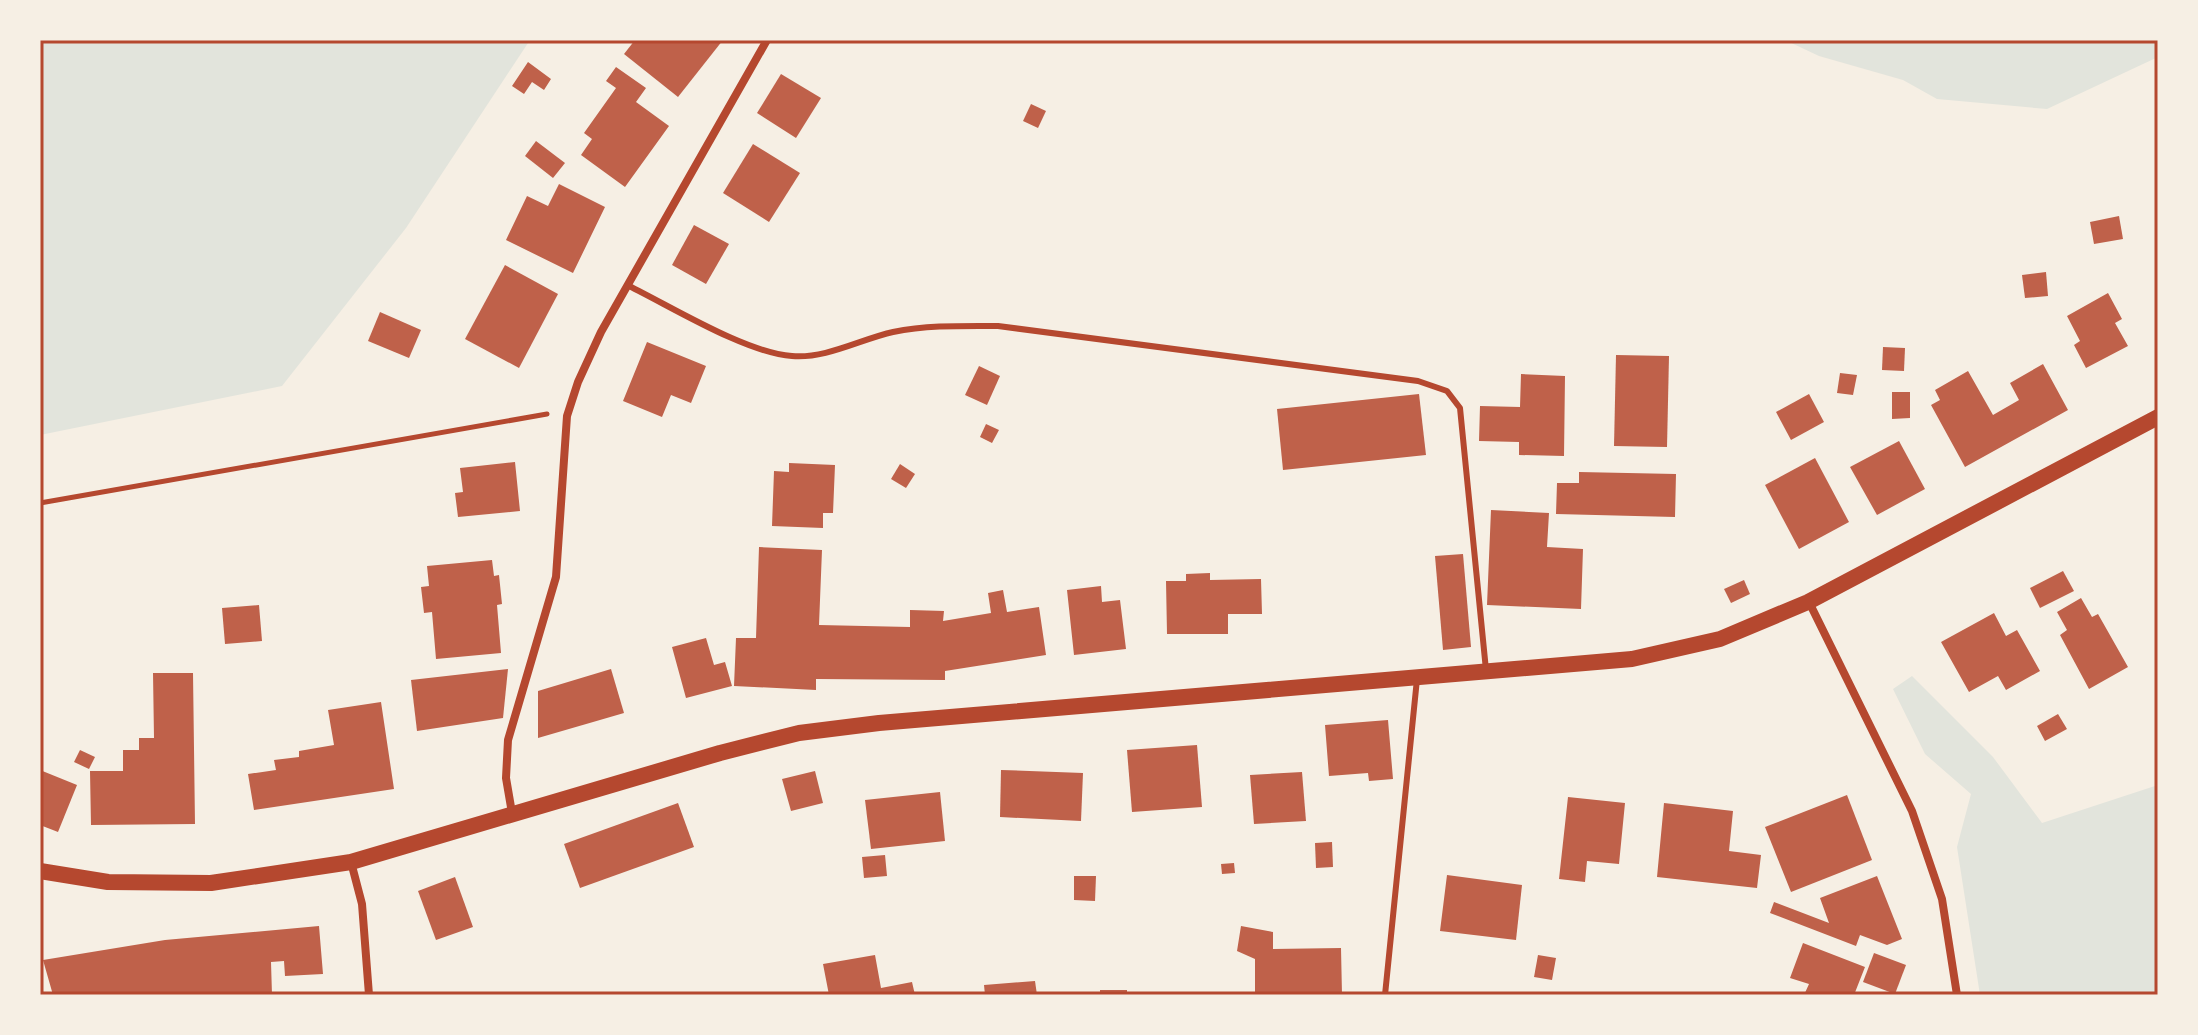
<svg xmlns="http://www.w3.org/2000/svg" width="2198" height="1035" viewBox="0 0 2198 1035" font-family="'DM Sans',sans-serif">
  <style>
    .green { fill: #e2e4dc }
    .building { fill: #bf614a }
    .lines { fill: none; stroke-linecap: round; stroke-linejoin: round }
    .path { stroke: #b5482f; stroke-width: 5 }
    .service { stroke: #b5482f; stroke-width: 6 }
    .minor { stroke: #b5482f; stroke-width: 8 }
    .secondary { stroke: #b5482f; stroke-width: 16 }
    .neatline { fill: none; stroke: #b5482f; stroke-width: 3 }
  </style>
  <rect width="100%" height="100%" fill="#f6efe4"/>
  <!-- green -->
  <g class="green">
    <polygon points="40,40 530,40 406,228 282,386 40,435"/>
    <polygon points="1785,40 2158,40 2158,57 2047,109 1937,99 1903,80 1819,56"/>
    <polygon points="1912,676 1993,757 2042,823 2158,785 2158,995 1980,995 1957,847 1971,794 1925,754 1893,689"/>
  </g>
  <!-- building -->
  <g class="building">
    <polygon points="635,40 723,40 678,97 624,54"/>
    <polygon points="528,62 551,79 544,90 532,82 524,94 512,86"/>
    <polygon points="616,67 646,88 636,102 669,126 625,187 581,155 592,139 584,133 616,88 606,81"/>
    <polygon points="781,74 821,98 796,138 757,113"/>
    <polygon points="1031,104 1046,111 1038,128 1023,121"/>
    <polygon points="536,141 565,163 553,178 525,156"/>
    <polygon points="753,144 800,173 769,222 723,193"/>
    <polygon points="559,184 605,207 573,273 506,240 527,196 548,206"/>
    <polygon points="2119,216 2123,239 2094,244 2090,222"/>
    <polygon points="694,225 729,244 706,284 672,265"/>
    <polygon points="505,265 558,294 519,368 465,339"/>
    <polygon points="2046,272 2048,296 2025,298 2022,275"/>
    <polygon points="2108,293 2122,319 2115,323 2128,346 2086,368 2074,345 2080,341 2067,316"/>
    <polygon points="380,312 421,330 409,358 368,341"/>
    <polygon points="647,342 706,366 691,403 671,395 662,417 623,401"/>
    <polygon points="1883,347 1905,348 1904,371 1882,370"/>
    <polygon points="1616,355 1669,356 1667,447 1614,446"/>
    <polygon points="2043,364 2068,410 1965,467 1931,405 1940,400 1935,390 1968,371 1993,415 2019,400 2010,383"/>
    <polygon points="979,366 1000,376 987,405 965,395"/>
    <polygon points="1840,373 1857,375 1853,395 1837,393"/>
    <polygon points="1521,374 1565,376 1564,456 1519,455 1519,442 1479,441 1480,406 1520,407"/>
    <polygon points="1892,392 1910,392 1910,418 1892,419"/>
    <polygon points="1419,394 1426,455 1283,470 1277,409"/>
    <polygon points="1809,394 1824,422 1791,440 1776,412"/>
    <polygon points="986,424 999,430 992,443 980,437"/>
    <polygon points="1899,441 1925,489 1877,515 1850,467"/>
    <polygon points="1815,458 1849,522 1799,549 1765,485"/>
    <polygon points="515,462 520,511 458,517 455,493 463,492 460,468"/>
    <polygon points="789,463 835,465 833,513 823,513 823,528 772,526 774,471 789,472"/>
    <polygon points="900,464 915,474 906,488 891,479"/>
    <polygon points="1579,472 1676,474 1675,517 1556,514 1557,483 1579,483"/>
    <polygon points="1491,510 1549,513 1547,547 1583,549 1581,609 1487,605"/>
    <polygon points="759,547 822,550 819,625 910,627 910,610 944,611 943,621 991,613 988,593 1003,590 1007,612 1039,607 1046,655 945,671 945,680 816,679 816,690 734,686 736,638 756,638"/>
    <polygon points="1463,554 1471,647 1443,650 1435,556"/>
    <polygon points="492,560 494,576 499,575 502,604 497,605 501,653 436,659 432,612 424,613 421,587 429,586 427,566"/>
    <polygon points="2063,571 2074,591 2040,608 2030,588"/>
    <polygon points="1210,573 1210,580 1261,579 1262,614 1228,614 1228,634 1167,634 1166,581 1186,581 1186,574"/>
    <polygon points="1744,580 1750,594 1731,603 1724,589"/>
    <polygon points="1101,586 1102,602 1120,600 1126,649 1074,655 1067,590"/>
    <polygon points="2081,598 2092,617 2098,614 2128,667 2089,689 2060,635 2067,630 2057,612"/>
    <polygon points="259,605 262,641 225,644 222,608"/>
    <polygon points="1994,613 2006,636 2017,630 2040,671 2006,690 1998,676 1969,692 1941,642"/>
    <polygon points="706,638 714,665 725,662 732,686 686,698 672,647"/>
    <polygon points="508,669 503,718 417,731 411,680"/>
    <polygon points="611,669 624,713 538,738 538,691"/>
    <polygon points="153,673 193,673 195,824 91,825 90,771 123,771 123,750 139,750 139,738 154,738"/>
    <polygon points="381,702 394,789 254,810 248,774 276,770 274,760 299,757 299,751 334,745 328,710"/>
    <polygon points="2058,714 2067,729 2045,741 2037,726"/>
    <polygon points="1388,720 1393,779 1369,781 1368,773 1329,776 1325,725"/>
    <polygon points="1197,745 1202,807 1132,812 1127,750"/>
    <polygon points="80,750 95,757 89,769 74,762"/>
    <polygon points="40,770 77,785 58,832 40,825"/>
    <polygon points="1001,770 1083,773 1081,821 1000,817"/>
    <polygon points="815,771 823,803 791,811 782,779"/>
    <polygon points="1302,772 1306,821 1254,824 1250,775"/>
    <polygon points="940,792 945,841 871,849 865,800"/>
    <polygon points="1847,795 1872,860 1791,892 1765,827"/>
    <polygon points="1568,797 1625,803 1619,864 1587,861 1585,882 1559,879"/>
    <polygon points="678,803 694,847 580,888 564,844"/>
    <polygon points="1664,803 1733,811 1729,851 1761,855 1757,888 1657,877"/>
    <polygon points="1332,842 1333,867 1316,868 1315,843"/>
    <polygon points="885,855 887,876 864,878 862,857"/>
    <polygon points="1234,863 1235,873 1222,874 1221,864"/>
    <polygon points="1447,875 1522,885 1516,940 1440,931"/>
    <polygon points="1074,876 1096,876 1095,901 1074,900"/>
    <polygon points="1877,876 1902,939 1887,945 1860,935 1856,946 1770,913 1774,902 1829,923 1820,898"/>
    <polygon points="455,877 473,927 436,940 418,891"/>
    <polygon points="319,926 323,974 285,976 284,961 271,962 272,995 53,995 43,960 165,940"/>
    <polygon points="1241,926 1273,932 1273,949 1341,948 1342,995 1255,995 1255,959 1237,951"/>
    <polygon points="1803,943 1865,967 1854,995 1804,995 1809,984 1790,978"/>
    <polygon points="1874,953 1906,965 1895,994 1863,982"/>
    <polygon points="875,955 881,988 912,982 915,995 829,995 823,964"/>
    <polygon points="1538,955 1556,958 1552,980 1534,977"/>
    <polygon points="1035,981 1037,995 985,995 984,985"/>
    <rect x="1100" y="990" width="27" height="5"/>
  </g>
  <g class="lines">
    <!-- path -->
    <polyline class="path" points="40,503 547,414"/>
    <!-- service -->
    <g class="service">
      <path d="M629,286C672,307 746,353 792,356C826,359 861,339 893,332C928,325 962,326 998,326L1418,381L1447,391L1460,408L1486,670"/>
      <polyline points="1385,995 1417,679"/>
    </g>
    <!-- minor -->
    <g class="minor">
      <polyline points="1809,602 1912,811 1942,899 1957,995"/>
      <polyline points="512,813 506,778 508,740 556,577 567,416 578,382 601,332 767,40"/>
      <polyline points="351,862 362,904 369,995"/>
    </g>
    <!-- secondary -->
    <polyline class="secondary" points="40,871 108,882 211,883 351,862 720,753 799,733 879,723 1632,659 1720,639 1808,602 2158,417"/>
  </g>
  <!-- border -->
  <rect width="2198" height="1035" fill="none" stroke="#f6efe4" stroke-width="84"/>
  <rect x="42" y="42" width="2114" height="951" class="neatline"/>
</svg>
